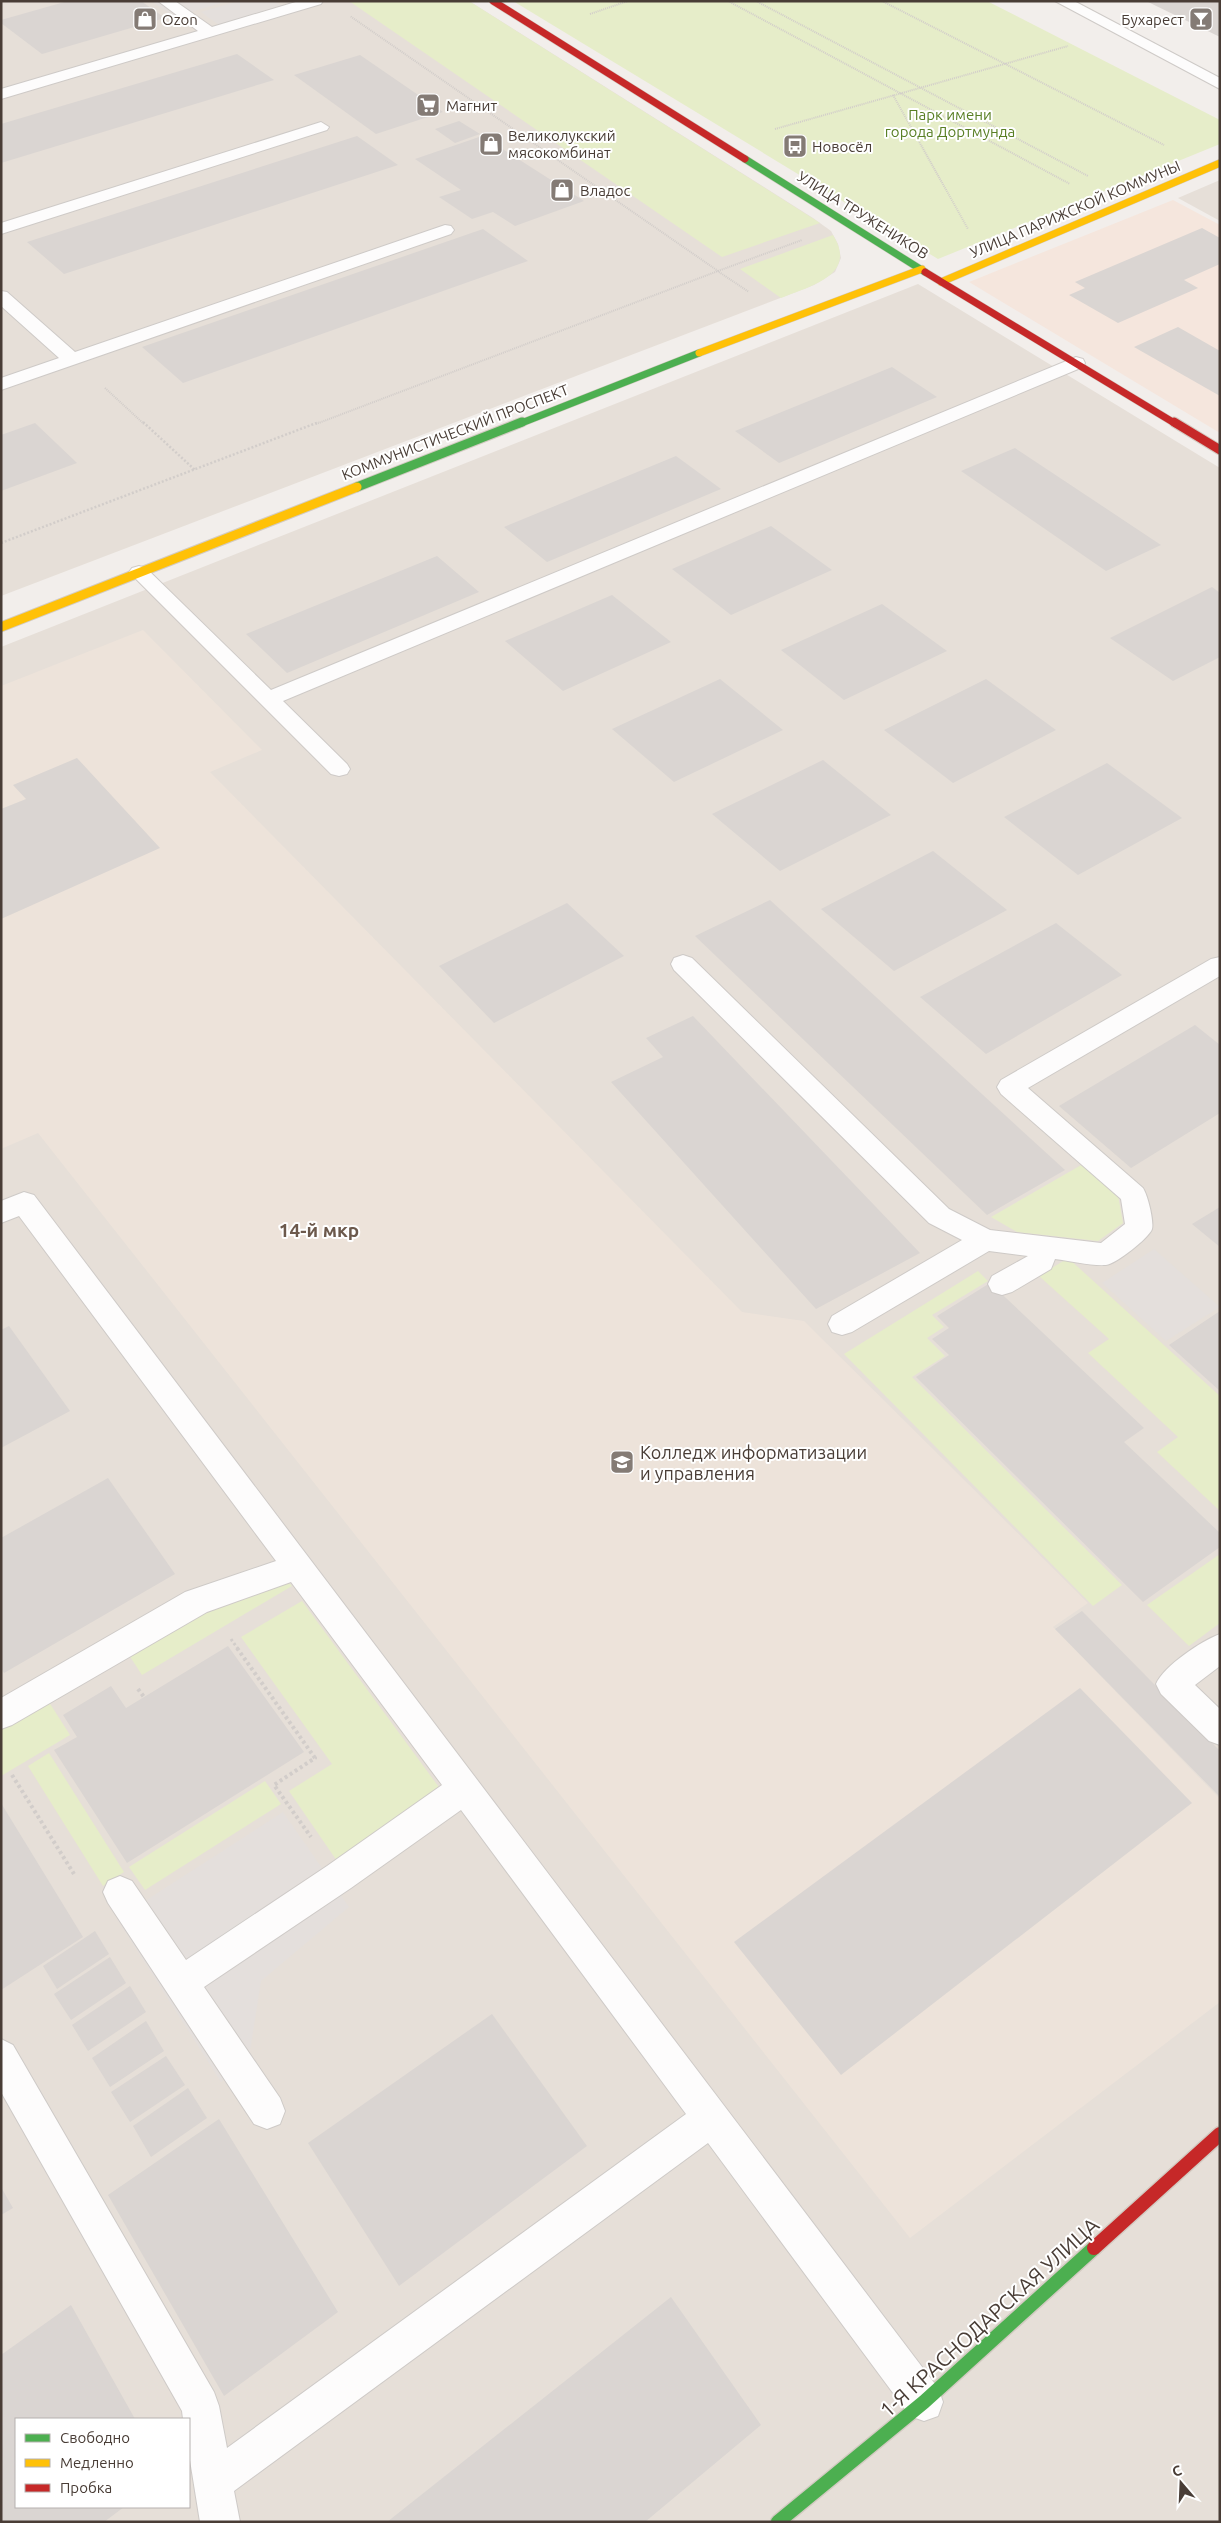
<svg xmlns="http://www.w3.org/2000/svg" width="1221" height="2523" viewBox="0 0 1221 2523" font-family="Ubuntu,sans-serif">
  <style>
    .residential { fill: #e6dfd8; fill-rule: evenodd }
    .commercial { fill: #f5e6dd }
    .education { fill: #ede3da }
    .green { fill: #e6edc9 }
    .parking { fill: #e4dfdc }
    .building { fill: #dad5d2 }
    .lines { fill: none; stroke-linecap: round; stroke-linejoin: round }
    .lane-casing { stroke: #cecac7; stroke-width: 2 }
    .fast-far2-casing { stroke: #d3cbc2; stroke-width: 8 }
    .fast-far1-casing { stroke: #d3cbc2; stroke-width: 11 }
    .fast-casing { stroke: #d3cbc2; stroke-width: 17 }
    .slow-far1-casing { stroke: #d3cbc2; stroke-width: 8 }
    .slow-casing { stroke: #d3cbc2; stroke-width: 11 }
    .jam-far2-casing { stroke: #d3cbc2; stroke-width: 8 }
    .jam-far1-casing { stroke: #d3cbc2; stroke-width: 11 }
    .jam-casing { stroke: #d3cbc2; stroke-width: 17 }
    .path-far3 { stroke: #d2cdca; stroke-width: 2; stroke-dasharray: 1 1; stroke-linecap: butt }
    .path-far2 { stroke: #d2cdca; stroke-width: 2.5; stroke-dasharray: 2 2; stroke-linecap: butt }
    .path-far1 { stroke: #d2cdca; stroke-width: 3; stroke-dasharray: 2.5 2.5; stroke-linecap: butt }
    .path { stroke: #d2cdca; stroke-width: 4; stroke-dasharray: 3 3; stroke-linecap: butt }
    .lane { fill: #fdfcfc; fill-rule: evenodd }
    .fast-far2 { stroke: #4caf50; stroke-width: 7 }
    .fast-far1 { stroke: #4caf50; stroke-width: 9 }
    .fast { stroke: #4caf50; stroke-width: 14 }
    .slow-far1 { stroke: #ffc107; stroke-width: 7 }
    .slow { stroke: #ffc107; stroke-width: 9 }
    .jam-far2 { stroke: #c62828; stroke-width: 7 }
    .jam-far1 { stroke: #c62828; stroke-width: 9 }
    .jam { stroke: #c62828; stroke-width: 14 }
    .labels { text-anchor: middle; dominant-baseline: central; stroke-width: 4; stroke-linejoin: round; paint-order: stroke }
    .far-poi-label { font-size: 15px; fill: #493d36; stroke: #fff; text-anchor: start }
    .far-park-label { font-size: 15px; fill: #597f24; stroke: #fff }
    .far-street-label { font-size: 15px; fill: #493d36; stroke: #fff }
    .poi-label { font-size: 18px; fill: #493d36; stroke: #fff; text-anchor: start }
    .neighbourhood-label { font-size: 19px; font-weight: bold; fill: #6c594c; stroke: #fff }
    .near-street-label { font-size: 21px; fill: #493d36; stroke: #fff }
  </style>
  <rect width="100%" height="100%" fill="#f2eeeb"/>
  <!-- residential -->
  <g class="residential">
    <polygon points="1,1 469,1 813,218 831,231 838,244 841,258 835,272 814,285 1,596"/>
    <polygon points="1220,180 1220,221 1178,198"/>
    <path d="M918,284L1220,468V2522H1V647ZM16,2419H189V2507H16Z"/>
  </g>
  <!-- commercial -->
  <polygon class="commercial" points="1173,200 1220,225 1220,433 969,282"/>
  <!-- education -->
  <polygon class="education" points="143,630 262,750 210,772 742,1312 804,1321 1088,1603 1053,1627 1220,1799 1220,2002 910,2238 38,1133 1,1149 1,686"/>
  <!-- green -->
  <g class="green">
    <polygon points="349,1 469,1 820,223 722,257"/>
    <polygon points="513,1 987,1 1220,120 1220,144 938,259"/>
    <path d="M833,235C858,275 811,286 781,298L740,269Z"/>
    <polygon points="1083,1164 1118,1195 1123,1223 1098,1241 1017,1232 991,1217"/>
    <polygon points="1068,1258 1220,1396 1220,1511 1157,1452 1178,1437 1088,1353 1109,1339 1039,1276"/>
    <polygon points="978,1271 988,1281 932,1315 944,1327 927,1338 945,1356 912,1377 1122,1585 1093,1606 844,1354"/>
    <polygon points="1220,1554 1220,1623 1189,1646 1147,1605"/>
    <polygon points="287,1581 292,1586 142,1675 127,1652 197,1611"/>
    <polygon points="302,1601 441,1790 337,1861 289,1791 332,1764 241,1637"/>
    <polygon points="47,1699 70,1735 1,1776 1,1726"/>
    <polygon points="49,1753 124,1872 103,1886 28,1766"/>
    <polygon points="265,1781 281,1804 145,1890 129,1867"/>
  </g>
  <!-- parking -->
  <g class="parking">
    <polygon points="151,1 228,1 174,17"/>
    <polygon points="238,1 274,1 282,6 219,25 201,12"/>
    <polygon points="1154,1249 1220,1307 1166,1341 1102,1283"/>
    <polygon points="283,1812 349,1907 261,1981 249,2058 221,2082 117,1919"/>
  </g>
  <!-- building -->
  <g class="building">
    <polygon points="68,1 141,1 165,18 42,54 1,23 1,20"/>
    <polygon points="1146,1 1220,1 1220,37"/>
    <polygon points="237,54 274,80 1,163 1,124"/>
    <polygon points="360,55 443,112 376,134 294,75"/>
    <polygon points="459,121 480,134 455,143 435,129"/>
    <polygon points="357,136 398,165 64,274 27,242"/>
    <polygon points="482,136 584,201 515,226 493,212 472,219 439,197 461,190 415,159"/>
    <polygon points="1202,228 1220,238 1220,264 1184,280 1198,288 1118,323 1069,295 1085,288 1075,282"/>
    <polygon points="483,229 528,261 183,383 142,347"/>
    <polygon points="1178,327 1220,351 1220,396 1134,347"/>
    <polygon points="892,367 937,397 779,463 735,431"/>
    <polygon points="35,423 77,463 1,491 1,435"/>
    <polygon points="1015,448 1161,545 1106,571 961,471"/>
    <polygon points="676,456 721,489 547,562 504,527"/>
    <polygon points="771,526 832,570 731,615 672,569"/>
    <polygon points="437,556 479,592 287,673 246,634"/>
    <polygon points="1212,587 1220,593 1220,657 1173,681 1110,638"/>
    <polygon points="612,595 671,642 563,691 505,641"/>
    <polygon points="882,604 947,651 844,700 781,650"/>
    <polygon points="720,679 783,730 674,782 612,729"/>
    <polygon points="986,679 1056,730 953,783 884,730"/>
    <polygon points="77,758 160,848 1,919 1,809 26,799 13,785"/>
    <polygon points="823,760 891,815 780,871 712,814"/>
    <polygon points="1107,763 1182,818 1078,875 1004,817"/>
    <polygon points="933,851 1007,910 894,971 821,909"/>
    <polygon points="770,900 1065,1170 987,1215 695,936"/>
    <polygon points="567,903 624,956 494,1023 439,966"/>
    <polygon points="1056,923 1122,975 986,1054 920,997"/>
    <polygon points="693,1016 920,1253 816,1309 611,1082 663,1057 646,1038"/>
    <polygon points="1195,1025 1220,1045 1220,1113 1131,1168 1059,1106"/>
    <polygon points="1220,1207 1220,1247 1192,1224"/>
    <polygon points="990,1283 1144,1428 1124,1442 1220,1533 1220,1547 1143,1602 916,1377 949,1355 932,1339 949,1328 937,1316"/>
    <polygon points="1220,1311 1220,1391 1169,1345"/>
    <polygon points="9,1326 70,1411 1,1448 1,1330"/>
    <polygon points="108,1478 175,1574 4,1673 1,1668 1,1538"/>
    <polygon points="1082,1611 1220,1751 1220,1797 1055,1629"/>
    <polygon points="228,1646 304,1752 127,1863 54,1750 77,1737 63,1715 111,1686 126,1708"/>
    <polygon points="1080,1688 1192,1803 841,2075 734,1942"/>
    <polygon points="1,1803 83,1937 1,1990"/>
    <polygon points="95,1931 109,1954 57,1989 43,1966"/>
    <polygon points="110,1957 126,1983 71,2020 54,1994"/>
    <polygon points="130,1986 146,2012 88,2051 72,2025"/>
    <polygon points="492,2014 587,2146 399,2286 308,2143"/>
    <polygon points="146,2021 164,2051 110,2087 92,2058"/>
    <polygon points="166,2056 185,2085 130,2122 111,2092"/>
    <polygon points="188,2088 207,2118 151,2157 133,2126"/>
    <polygon points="219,2119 338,2312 224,2396 108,2195"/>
    <polygon points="1,2187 13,2208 1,2215"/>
    <polygon points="671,2297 761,2425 645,2522 387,2522"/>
    <polygon points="71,2305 135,2419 16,2419 16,2507 124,2507 104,2522 1,2522 1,2355"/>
  </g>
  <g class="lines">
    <!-- lane casing -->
    <g class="lane-casing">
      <g id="lane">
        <polygon points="158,1 175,1 212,27 299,1 323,1 321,4 1,99 1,89 198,31"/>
        <polygon points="1055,1 1074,1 1220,78 1220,89"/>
        <polygon points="321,122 329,127 327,130 1,234 1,223"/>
        <polygon points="445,225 451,226 454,230 451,234 1,390 1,378 59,358 1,306 1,291 7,292 75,352"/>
        <polygon points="1076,357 1083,359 1085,363 1083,367 283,701 347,764 350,769 347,774 339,776 331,774 129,572 132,568 139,566 146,568 271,690"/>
        <path d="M683,955L692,958L949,1209L990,1230L1101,1243L1125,1224L1121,1199L1001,1094L997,1087L1001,1080L1211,959L1220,957V976L1028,1088L1143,1188C1148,1196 1154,1221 1152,1229C1149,1238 1116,1264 1106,1265C1091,1266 1071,1261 1055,1259L1051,1269L1012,1292L1002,1295L992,1292L988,1284L992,1276L1028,1256L989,1251L852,1332L842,1335L832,1332L828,1324L832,1316L962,1240L929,1223L674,970L671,964L674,958Z"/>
        <polygon points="24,1192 34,1195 938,2388 943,2402 938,2416 924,2421 910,2416 708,2143 234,2491 240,2522 200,2522 189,2454 189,2419 183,2419 182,2411 1,2092 1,2039 13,2045 214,2392 219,2406 227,2448 686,2114 461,1810 351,1888 204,1987 280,2098 285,2111 280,2124 267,2129 254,2124 108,1903 103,1892 108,1881 120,1876 132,1881 186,1960 327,1866 442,1785 291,1582 207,1612 12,1725 1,1729 1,1698 185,1592 276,1561 19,1216 1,1223 1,1201"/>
        <path d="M1220,1634V1666L1195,1685L1220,1709V1745L1209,1741L1161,1694L1156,1684C1164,1666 1201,1641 1220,1634Z"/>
      </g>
    </g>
    <!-- fast-far2 casing -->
    <g class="fast-far2-casing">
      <g id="fast-far2">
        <polyline points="745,159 925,272"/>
        <polyline points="519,424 699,353"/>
      </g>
    </g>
    <!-- fast-far1 casing -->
    <g class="fast-far1-casing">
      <polyline id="fast-far1" points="357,487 522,422"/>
    </g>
    <!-- fast casing -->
    <g class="fast-casing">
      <polyline id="fast" points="778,2522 924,2402 1094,2248"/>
    </g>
    <!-- slow-far1 casing -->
    <g class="slow-far1-casing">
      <g id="slow-far1">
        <polyline points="941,282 1220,163"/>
        <polyline points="699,353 922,269"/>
      </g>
    </g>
    <!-- slow casing -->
    <g class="slow-casing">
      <polyline id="slow" points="1,627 357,487"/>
    </g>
    <!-- jam-far2 casing -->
    <g class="jam-far2-casing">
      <g id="jam-far2">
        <polyline points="493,1 745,159"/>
        <polyline points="925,272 1176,424"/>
      </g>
    </g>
    <!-- jam-far1 casing -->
    <g class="jam-far1-casing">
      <polyline id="jam-far1" points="1174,422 1220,450"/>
    </g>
    <!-- jam casing -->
    <g class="jam-casing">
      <polyline id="jam" points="1094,2248 1220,2134"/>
    </g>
    <!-- path-far3 -->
    <g class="path-far3">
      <polyline points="728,1 1070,184"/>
      <polyline points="756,1 1088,176"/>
      <polyline points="882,1 1164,145"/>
      <polyline points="590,14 628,1"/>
      <polyline points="893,95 968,229"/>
      <polyline points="775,129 1068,46"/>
      <polyline points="718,271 802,240"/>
      <polyline points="719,272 749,292"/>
      <polyline points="105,388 144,424"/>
      <polyline points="316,424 718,271 350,16"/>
    </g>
    <!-- path-far2 -->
    <g class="path-far2">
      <polyline points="143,422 195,470"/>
      <polyline points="1,543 319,422"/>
    </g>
    <!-- path-far1 -->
    <polyline class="path-far1" points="231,1639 238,1649"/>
    <!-- path -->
    <g class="path">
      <polyline points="237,1648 315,1758 274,1785 311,1837"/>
      <polyline points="138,1689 144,1697"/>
      <polyline points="12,1775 74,1874"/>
    </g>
    <!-- lane -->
    <use href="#lane" class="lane"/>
    <!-- fast-far2 -->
    <use href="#fast-far2" class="fast-far2"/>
    <!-- fast-far1 -->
    <use href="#fast-far1" class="fast-far1"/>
    <!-- fast -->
    <use href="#fast" class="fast"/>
    <!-- slow-far1 -->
    <use href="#slow-far1" class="slow-far1"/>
    <!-- slow -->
    <use href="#slow" class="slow"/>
    <!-- jam-far2 -->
    <use href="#jam-far2" class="jam-far2"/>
    <!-- jam-far1 -->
    <use href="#jam-far1" class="jam-far1"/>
    <!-- jam -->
    <use href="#jam" class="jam"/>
  </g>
  <!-- icons -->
  <defs>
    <g id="shop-square" transform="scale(1.25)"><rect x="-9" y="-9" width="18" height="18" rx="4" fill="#847b75" stroke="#fff"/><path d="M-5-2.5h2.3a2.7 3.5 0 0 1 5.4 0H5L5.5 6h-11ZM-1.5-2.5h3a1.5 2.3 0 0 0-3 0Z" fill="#fff"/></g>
    <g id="bar-square" transform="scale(1.25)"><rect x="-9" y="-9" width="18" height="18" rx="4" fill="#847b75" stroke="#fff"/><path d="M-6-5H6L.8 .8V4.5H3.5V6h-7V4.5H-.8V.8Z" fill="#fff"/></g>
    <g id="supermarket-square" transform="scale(1.25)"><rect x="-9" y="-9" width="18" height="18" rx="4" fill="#847b75" stroke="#fff"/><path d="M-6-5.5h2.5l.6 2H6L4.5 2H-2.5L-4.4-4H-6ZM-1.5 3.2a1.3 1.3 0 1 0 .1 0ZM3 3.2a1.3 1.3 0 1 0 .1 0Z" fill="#fff"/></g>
    <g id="bus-square" transform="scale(1.25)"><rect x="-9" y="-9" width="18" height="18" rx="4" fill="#847b75" stroke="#fff"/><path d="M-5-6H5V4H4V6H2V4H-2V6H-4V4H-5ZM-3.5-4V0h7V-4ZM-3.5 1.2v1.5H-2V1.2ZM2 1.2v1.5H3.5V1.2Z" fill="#fff"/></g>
    <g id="university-square" transform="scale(1.25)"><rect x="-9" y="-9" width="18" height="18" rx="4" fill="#847b75" stroke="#fff"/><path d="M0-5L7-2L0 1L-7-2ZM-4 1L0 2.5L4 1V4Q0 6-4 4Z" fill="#fff"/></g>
  </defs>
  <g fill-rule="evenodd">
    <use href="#shop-square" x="145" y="19"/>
    <use href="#bar-square" x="1201" y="19"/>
    <use href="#supermarket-square" x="428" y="105"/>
    <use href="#shop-square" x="491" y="144"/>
    <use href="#bus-square" x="795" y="146"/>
    <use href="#shop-square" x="562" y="190"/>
    <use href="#university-square" x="622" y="1462"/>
  </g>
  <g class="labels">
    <!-- far-poi labels -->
    <g class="far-poi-label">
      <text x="162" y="19">Ozon</text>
      <text x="1184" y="19" text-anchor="end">Бухарест</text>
      <text x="446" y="105">Магнит</text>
      <text x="508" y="135">Великолукский<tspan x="508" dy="17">мясокомбинат</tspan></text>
      <text x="812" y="146">Новосёл</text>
      <text x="580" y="190">Владос</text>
    </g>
    <!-- far-park labels -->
    <g class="far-park-label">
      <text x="950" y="114">Парк имени<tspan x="950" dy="17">города Дортмунда</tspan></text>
    </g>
    <!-- far-street labels -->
    <g class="far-street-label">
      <text transform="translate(1075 209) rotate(-23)">УЛИЦА ПАРИЖСКОЙ КОММУНЫ</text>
      <text transform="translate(863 215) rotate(32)">УЛИЦА ТРУЖЕНИКОВ</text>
      <text transform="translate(455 432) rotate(-21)">КОММУНИСТИЧЕСКИЙ ПРОСПЕКТ</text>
    </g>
    <!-- poi labels -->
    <g class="poi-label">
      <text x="640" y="1452">Колледж информатизации<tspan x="640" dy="21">и управления</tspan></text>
    </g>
    <!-- neighbourhood labels -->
    <g class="neighbourhood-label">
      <text x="319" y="1230">14-й мкр</text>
    </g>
    <!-- near-street labels -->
    <g class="near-street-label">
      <text transform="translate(989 2317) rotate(-42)">1-Я КРАСНОДАРСКАЯ УЛИЦА</text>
    </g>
  </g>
  <!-- border -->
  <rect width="1221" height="2523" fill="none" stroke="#493d36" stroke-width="5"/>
  <!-- legend -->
  <rect x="15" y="2418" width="175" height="90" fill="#ffffff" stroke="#b6b1af"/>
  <rect x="25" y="2434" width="25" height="8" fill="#4caf50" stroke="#b6b1af"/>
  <text x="60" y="2443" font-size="15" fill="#493d36">Свободно</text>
  <rect x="25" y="2459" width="25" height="8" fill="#ffc107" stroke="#b6b1af"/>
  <text x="60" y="2468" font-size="15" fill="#493d36">Медленно</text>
  <rect x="25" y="2484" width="25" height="8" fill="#c62828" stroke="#b6b1af"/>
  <text x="60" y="2493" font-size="15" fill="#493d36">Пробка</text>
  <!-- north arrow -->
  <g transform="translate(1181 2483) rotate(341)" stroke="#ffffff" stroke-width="4" paint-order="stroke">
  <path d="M0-4L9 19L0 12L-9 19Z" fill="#493d36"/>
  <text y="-8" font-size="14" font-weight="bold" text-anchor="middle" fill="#493d36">С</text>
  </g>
</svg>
